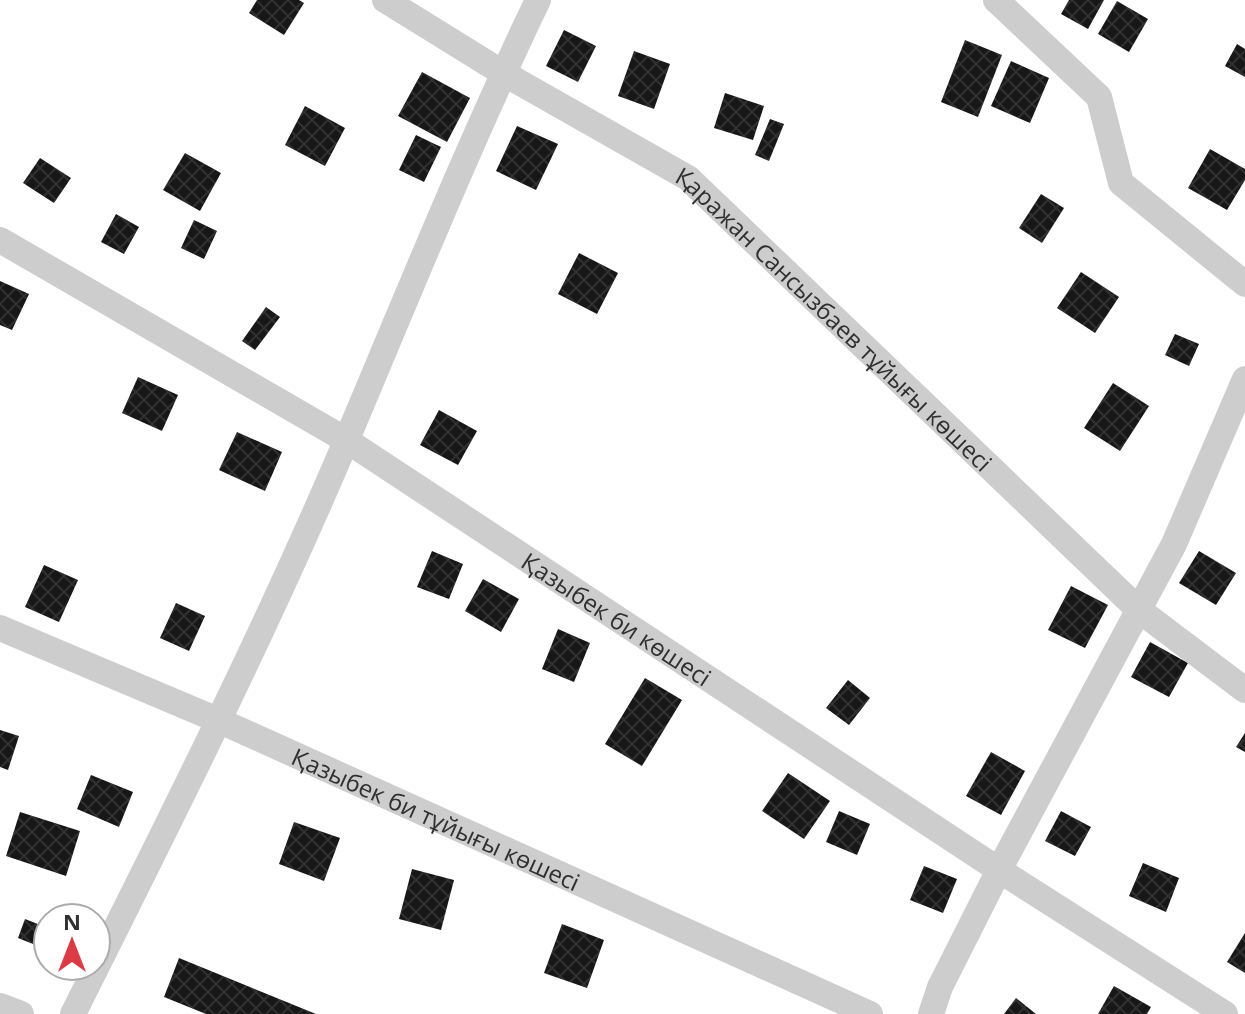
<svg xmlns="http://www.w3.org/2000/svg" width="1245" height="1014" viewBox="0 0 1245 1014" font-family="'Open Sans',sans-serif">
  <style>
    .building { fill: url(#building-cross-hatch) }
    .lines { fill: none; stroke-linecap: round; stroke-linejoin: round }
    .street { stroke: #cdcdcd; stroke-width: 26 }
    .labels { text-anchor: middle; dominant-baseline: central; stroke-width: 8; stroke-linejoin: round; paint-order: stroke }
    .street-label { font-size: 24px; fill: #303030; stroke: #fff }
  </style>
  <defs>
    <pattern id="building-cross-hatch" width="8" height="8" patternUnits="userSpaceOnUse" patternTransform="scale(2)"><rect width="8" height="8" fill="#171717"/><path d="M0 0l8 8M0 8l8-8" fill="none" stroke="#303030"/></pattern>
  </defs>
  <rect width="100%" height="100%" fill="#fff"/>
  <!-- building -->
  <g class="building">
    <polygon points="257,0 299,0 304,3 284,35 249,13"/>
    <polygon points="1069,0 1104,0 1088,29 1061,14"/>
    <polygon points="1117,1 1148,19 1129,52 1098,34"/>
    <polygon points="564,30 596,46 578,82 546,66"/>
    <polygon points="965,40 1002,55 978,117 941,102"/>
    <polygon points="1237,44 1245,49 1245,77 1225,66"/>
    <polygon points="634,51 670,64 654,109 618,96"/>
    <polygon points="1011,61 1049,78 1030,123 991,106"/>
    <polygon points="422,72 470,98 447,142 398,116"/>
    <polygon points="725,93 764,106 753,140 714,128"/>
    <polygon points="305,106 345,128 325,166 285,145"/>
    <polygon points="770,119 784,124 769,161 755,155"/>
    <polygon points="517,126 558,144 536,190 496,171"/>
    <polygon points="416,135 441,147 424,182 399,170"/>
    <polygon points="1210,149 1245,169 1245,180 1227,210 1188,188"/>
    <polygon points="185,153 221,173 200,211 163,190"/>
    <polygon points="40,158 71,178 54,203 23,183"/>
    <polygon points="1041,194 1064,208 1042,243 1019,228"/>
    <polygon points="116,214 139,227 124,254 101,242"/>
    <polygon points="194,220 217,231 204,259 181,248"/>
    <polygon points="579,253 618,273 597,314 558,294"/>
    <polygon points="1081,272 1119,297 1095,333 1057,308"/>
    <polygon points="0,281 29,294 12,330 0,325"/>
    <polygon points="266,307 280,317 255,350 242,341"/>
    <polygon points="1175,334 1199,344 1189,366 1165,355"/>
    <polygon points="138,377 178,395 162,431 122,413"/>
    <polygon points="1113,383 1149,406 1120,451 1084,428"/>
    <polygon points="439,410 477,431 458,465 420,445"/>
    <polygon points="237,432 282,452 265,491 219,470"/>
    <polygon points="432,551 463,564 449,599 417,587"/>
    <polygon points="1199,551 1236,573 1216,605 1179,583"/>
    <polygon points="44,565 78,580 59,622 25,607"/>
    <polygon points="483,579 519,599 501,632 465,611"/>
    <polygon points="1071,586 1108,605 1085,648 1048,630"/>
    <polygon points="176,603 205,616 189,651 160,638"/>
    <polygon points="558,629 590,643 574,682 542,669"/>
    <polygon points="1150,642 1188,663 1169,697 1131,677"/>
    <polygon points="645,678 682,700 642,766 605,744"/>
    <polygon points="848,680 870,698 849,725 826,708"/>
    <polygon points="0,730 19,736 8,770 0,767"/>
    <polygon points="1245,733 1245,752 1236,747"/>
    <polygon points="991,752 1025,771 1001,815 966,796"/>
    <polygon points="788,773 830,801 804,839 762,811"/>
    <polygon points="91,775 133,792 119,827 77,809"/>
    <polygon points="839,811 870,824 857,855 826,842"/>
    <polygon points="1061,811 1091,827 1075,856 1045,841"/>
    <polygon points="20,812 80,831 66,876 6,856"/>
    <polygon points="294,822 340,838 324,881 279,864"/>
    <polygon points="1143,863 1179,878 1166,912 1129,896"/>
    <polygon points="924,866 957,879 943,913 910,900"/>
    <polygon points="412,869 454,880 441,930 399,919"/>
    <polygon points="25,919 48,928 48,950 18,938"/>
    <polygon points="562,924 604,940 587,988 544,973"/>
    <polygon points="1245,933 1245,973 1227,962"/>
    <polygon points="179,958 316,1014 206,1014 164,997"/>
    <polygon points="1114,986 1151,1007 1147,1014 1098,1014"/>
    <polygon points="1016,998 1036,1014 1004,1014"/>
  </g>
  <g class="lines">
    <!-- street -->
    <g class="street">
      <path id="s1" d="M385,0L503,73L688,178L1139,610L1245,690"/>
      <polyline points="996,0 1099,97 1121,183 1245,284"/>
      <path id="s2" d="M0,240L346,440L999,870L1225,1014"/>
      <path id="s3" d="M0,628L220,721L870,1014"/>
      <polyline points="0,1006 21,1014"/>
      <path d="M73,1014C168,824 264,635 347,439C409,292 469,144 538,0"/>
      <polyline points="931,1014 940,987 999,870 1174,544 1245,379"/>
    </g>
  </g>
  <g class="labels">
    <!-- street labels -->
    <g class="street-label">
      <text stroke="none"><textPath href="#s1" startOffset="554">Қаражан Сансызбаев тұйығы көшесі</textPath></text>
      <text stroke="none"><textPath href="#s2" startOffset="724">Қазыбек би көшесі</textPath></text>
      <text stroke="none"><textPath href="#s3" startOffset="476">Қазыбек би тұйығы көшесі</textPath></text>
    </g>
  </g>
  <!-- north arrow -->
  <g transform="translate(72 942)"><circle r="38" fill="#ffffff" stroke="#acacac" stroke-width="2"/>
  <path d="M0-6L14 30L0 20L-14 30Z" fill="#de3a46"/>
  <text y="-12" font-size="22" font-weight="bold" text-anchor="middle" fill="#303030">N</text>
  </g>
</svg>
